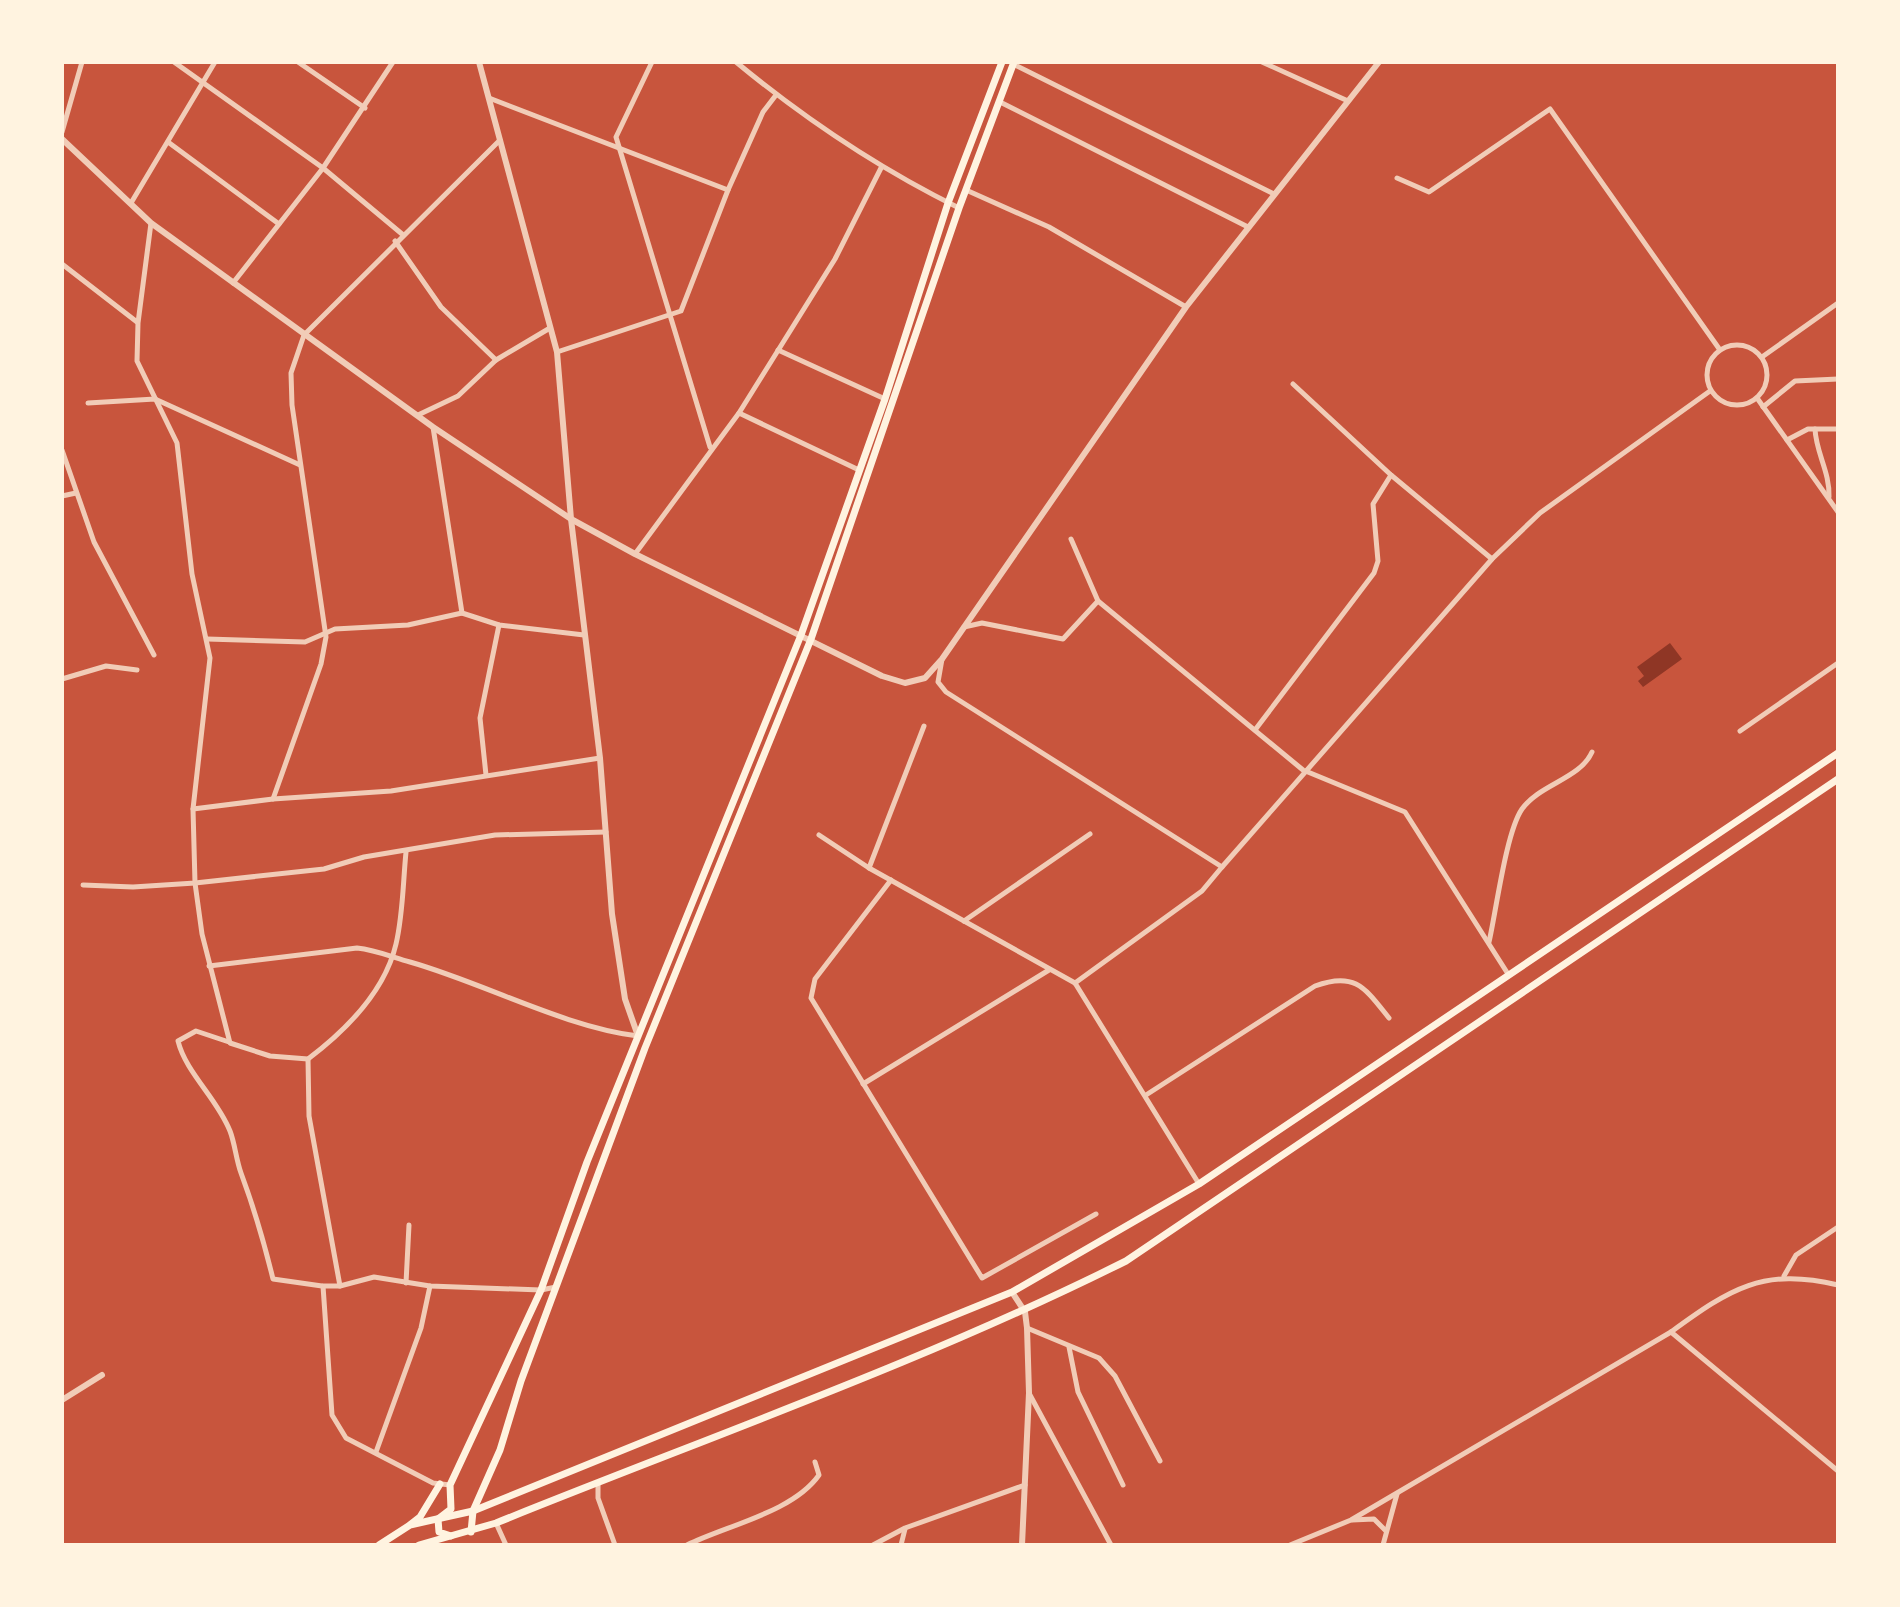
<svg xmlns="http://www.w3.org/2000/svg" width="1900" height="1607" viewBox="0 0 1900 1607" font-family="'IBM Plex Sans',sans-serif">
  <style>
    .water { fill: #8f3625 }
    .lines { fill: none; stroke-linecap: round; stroke-linejoin: round }
    .minor { stroke: #f1ccb7; stroke-width: 5 }
    .tertiary { stroke: #f1ccb7; stroke-width: 6 }
    .secondary { stroke: #fff3e0; stroke-width: 7 }
  </style>
  <rect width="100%" height="100%" fill="#c8553d"/>
  <!-- water -->
  <polygon class="water" points="1670,643 1682,659 1643,687 1638,681 1644,676 1637,667"/>
  <g class="lines">
    <!-- minor -->
    <g class="minor">
      <polyline points="174,62 323,168 402,234"/>
      <polyline points="298,62 365,108"/>
      <polyline points="652,62 616,137 710,447"/>
      <path d="M736,62C805,119 878,168 959,208"/>
      <polyline points="1262,62 1348,101"/>
      <polyline points="1013,64 1274,194"/>
      <polyline points="489,98 728,190 763,112 776,95"/>
      <polyline points="1000,102 1248,227"/>
      <polyline points="62,132 82,62"/>
      <polyline points="168,142 279,224"/>
      <polyline points="1397,178 1429,192 1550,109 1720,350"/>
      <polyline points="966,190 1049,227 1186,307"/>
      <polyline points="131,203 215,62"/>
      <path d="M151,223L138,323L137,361L177,443L192,574L210,658L193,809L195,883L202,934L230,1043L270,1056L308,1059C345,1031 385,991 396,944C403,915 403,882 406,852"/>
      <polyline points="395,241 441,307 496,360"/>
      <polyline points="62,264 137,322"/>
      <polyline points="233,283 323,168 393,62"/>
      <circle cx="1737" cy="375" r="30"/>
      <polyline points="778,350 885,399"/>
      <polyline points="557,352 681,311 728,190"/>
      <polyline points="1762,357 1838,303"/>
      <polyline points="1293,384 1391,475 1492,559"/>
      <polyline points="1757,398 1838,512"/>
      <polyline points="88,403 155,399 300,465"/>
      <polyline points="1763,407 1795,381 1838,379"/>
      <polyline points="739,413 859,470"/>
      <polyline points="418,415 458,396 496,360 550,328"/>
      <polyline points="433,427 462,613 499,625 584,635"/>
      <path d="M1815,429C1816,453 1830,472 1829,497"/>
      <polyline points="1787,440 1808,429 1838,429"/>
      <polyline points="62,450 94,542 154,655"/>
      <polyline points="62,496 76,493"/>
      <polyline points="635,554 739,413 835,259 881,168"/>
      <polyline points="1098,601 1303,770 1405,812 1508,974"/>
      <polyline points="964,627 982,623 1063,639 1098,601 1071,539"/>
      <polyline points="207,639 305,642 335,629 408,625 462,613"/>
      <polyline points="942,659 938,682 946,692 1222,867 1202,891 1075,983"/>
      <polyline points="62,679 106,666 137,670"/>
      <polyline points="924,726 869,868 1075,983 1199,1184"/>
      <polyline points="1255,730 1374,573 1378,561 1373,504 1391,475"/>
      <polyline points="1740,731 1838,663"/>
      <polyline points="486,775 480,718 499,625"/>
      <polyline points="273,799 321,664 326,637 292,405 291,373 304,335 500,140"/>
      <polyline points="193,809 273,799 391,791 600,758"/>
      <polyline points="819,835 869,868"/>
      <polyline points="1222,867 1492,559 1540,513 1710,391"/>
      <polyline points="891,880 815,979 811,998 982,1278 1096,1214"/>
      <polyline points="83,885 133,887 195,883 324,869 364,857 495,835 606,832"/>
      <polyline points="964,921 1090,834"/>
      <path d="M1489,942C1496,912 1506,832 1522,809C1540,784 1580,779 1592,752"/>
      <path d="M209,966L357,948C376,950 392,957 410,962C484,983 564,1027 638,1036"/>
      <path d="M229,1042L196,1031L178,1041C186,1073 217,1098 230,1131C235,1144 236,1159 241,1173C254,1208 264,1242 273,1279L322,1286"/>
      <polyline points="308,1059 309,1116 340,1286 323,1286 332,1415 346,1438 433,1483 450,1485"/>
      <polyline points="863,1084 1049,970"/>
      <path d="M1146,1095L1315,986C1355,971 1365,988 1389,1018"/>
      <polyline points="1784,1276 1796,1255 1838,1227"/>
      <polyline points="406,1283 409,1225"/>
      <polyline points="340,1286 374,1277 430,1286 541,1290 556,1287"/>
      <polyline points="1027,1328 1099,1358 1115,1376 1160,1461"/>
      <polyline points="1671,1332 1838,1471"/>
      <polyline points="1069,1347 1078,1392 1123,1485"/>
      <polyline points="1030,1395 1111,1545"/>
      <polyline points="376,1452 421,1328 430,1286"/>
      <polyline points="598,1483 598,1498 615,1545"/>
      <polyline points="1352,1520 1374,1519 1385,1530"/>
      <polyline points="496,1523 506,1545"/>
      <path d="M687,1545C728,1525 793,1512 819,1475L815,1462"/>
      <polyline points="873,1545 905,1528 1025,1485"/>
      <polyline points="901,1545 905,1529"/>
      <path d="M1290,1545L1351,1520L1671,1332C1730,1289 1763,1267 1838,1285"/>
      <polyline points="1383,1545 1397,1494"/>
    </g>
    <!-- tertiary -->
    <g class="tertiary">
      <polyline points="479,62 557,352 571,519 600,758 612,914 625,999 638,1036"/>
      <polyline points="62,139 151,223 433,427 571,519 635,554 882,676 905,683 925,678 942,659 1186,307 1379,62"/>
      <polyline points="1012,1292 1025,1312 1027,1328 1029,1393 1022,1545"/>
      <polyline points="62,1400 102,1375"/>
    </g>
    <!-- secondary -->
    <g class="secondary">
      <polyline points="411,1524 420,1517 440,1484"/>
      <polyline points="471,1532 473,1511 500,1450 521,1381 645,1048 811,639 959,208 1014,62"/>
      <polyline points="451,1536 439,1532 438,1519 451,1509 450,1485 541,1290 587,1162 801,635 885,399 948,203 1002,62"/>
      <polyline points="379,1545 410,1525 473,1511 1012,1292 1199,1184 1838,753"/>
      <path d="M419,1545L496,1523C706,1438 922,1363 1126,1261L1838,779"/>
    </g>
  </g>
  <!-- border -->
  <rect width="1900" height="1607" fill="none" stroke="#fff3e0" stroke-width="128"/>
</svg>
